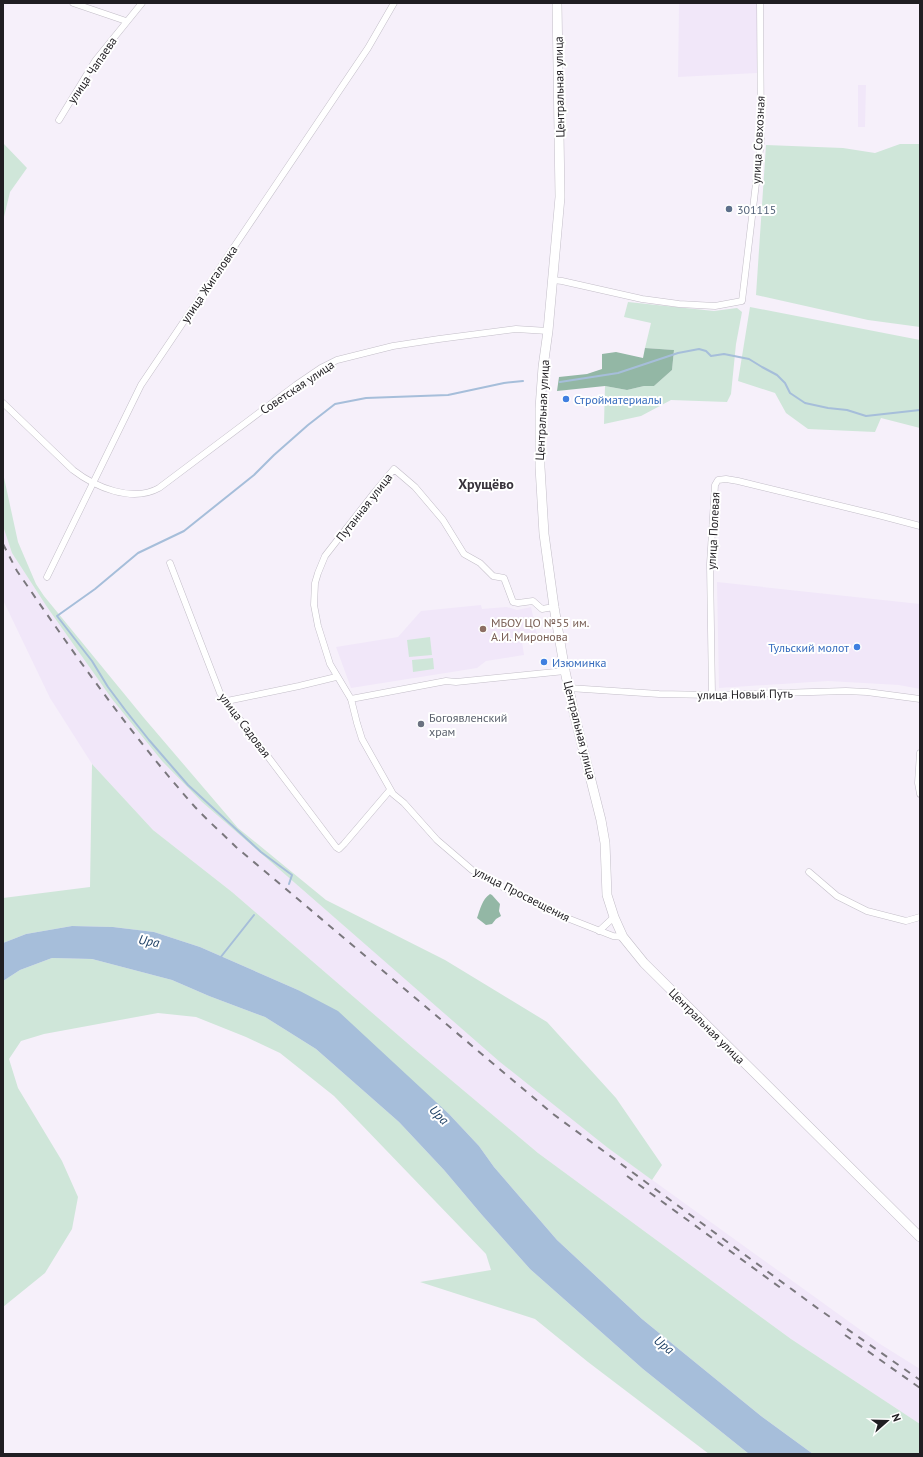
<svg xmlns="http://www.w3.org/2000/svg" width="923" height="1457" viewBox="0 0 923 1457" font-family="'PT Sans',sans-serif">
  <style>
    .built { fill: #f1e7f9 }
    .green { fill: #cfe6d9 }
    .forest { fill: #93b7a5 }
    .water { fill: #a6beda }
    .lines { fill: none; stroke-linecap: round; stroke-linejoin: round }
    .stream { stroke: #a6beda; stroke-width: 2 }
    .street-casing { stroke: #c3bec8; stroke-width: 7 }
    .secondary-casing { stroke: #c3bec8; stroke-width: 10 }
    .street { stroke: #fff; stroke-width: 6 }
    .secondary { stroke: #fff; stroke-width: 9 }
    .rail { stroke: #7a777d; stroke-width: 2; stroke-dasharray: 7 7; stroke-linecap: butt }
    .service-dot { fill: #5c6f8a; stroke: #fff; stroke-width: 1.5 }
    .shop-dot { fill: #3f7fe0; stroke: #fff; stroke-width: 1.5 }
    .education-dot { fill: #8d6e63; stroke: #fff; stroke-width: 1.5 }
    .worship-dot { fill: #6b7280; stroke: #fff; stroke-width: 1.5 }
    .labels { text-anchor: middle; dominant-baseline: central; stroke-width: 4; stroke-linejoin: round; paint-order: stroke }
    .street-label { font-size: 12px; fill: #201e22; stroke: #fff }
    .service-label { font-size: 12px; fill: #4e5e75; stroke: #fff; text-anchor: start }
    .shop-label { font-size: 12px; fill: #366cbe; stroke: #fff; text-anchor: start }
    .education-label { font-size: 12px; fill: #785e54; stroke: #fff; text-anchor: start }
    .worship-label { font-size: 12px; fill: #5b616d; stroke: #fff; text-anchor: start }
    .water-label { font-size: 13px; font-style: italic; fill: #1c3f65; stroke: #fff }
    .quarter-label { font-size: 14px; font-weight: bold; fill: #38333b; stroke: #fff }
  </style>
  <rect width="100%" height="100%" fill="#f6f0fa"/>
  <!-- built -->
  <g class="built">
    <polygon points="679,3 757,3 757,73 678,77"/>
    <polygon points="858,85 866,85 865,127 858,127"/>
    <polygon points="3,526 12,553 47,607 112,699 162,761 202,802 373,951 608,1148 880,1344 920,1369 920,1424 791,1339 538,1153 413,1048 232,892 153,830 92,764 50,698 3,600"/>
    <polygon points="717,582 920,604 920,689 899,685 828,681 719,688"/>
    <polygon points="481,605 482,609 507,607 517,610 531,607 538,639 522,642 524,655 486,661 477,668 351,688 336,647 398,637 421,611"/>
  </g>
  <!-- green -->
  <g class="green">
    <polygon points="3,143 27,168 10,192 3,221"/>
    <polygon points="900,144 920,144 920,327 868,320 756,295 766,145 843,148 875,153"/>
    <polygon points="628,302 714,311 737,308 742,312 736,344 731,394 727,402 671,400 641,416 604,424 605,386 627,390 644,386 654,386 672,370 674,350 645,348 651,323 624,317"/>
    <polygon points="750,307 920,340 920,428 881,418 875,432 808,429 786,413 775,393 738,381"/>
    <polygon points="3,473 18,542 36,584 44,596 144,718 238,828 326,900 445,960 547,1022 616,1098 662,1165 652,1180 608,1148 500,1062 202,802 162,761 112,699 47,607 12,553 3,526"/>
    <polygon points="430,637 432,655 409,657 407,640"/>
    <polygon points="433,658 434,669 413,672 412,660"/>
    <polygon points="92,764 153,830 232,892 413,1048 538,1153 791,1339 920,1424 920,1454 813,1454 761,1416 642,1319 557,1240 494,1167 479,1146 449,1114 403,1073 298,990 200,947 154,932 113,927 72,926 26,934 3,943 3,898 90,887"/>
    <polygon points="52,958 92,959 172,980 209,996 265,1017 316,1049 399,1122 444,1170 482,1215 530,1269 643,1369 749,1454 709,1454 588,1362 535,1319 420,1282 491,1270 486,1254 334,1096 280,1053 246,1037 196,1017 158,1013 44,1034 21,1041 9,1059 18,1088 62,1161 78,1197 72,1229 45,1273 3,1307 3,981 20,970"/>
  </g>
  <!-- forest -->
  <g class="forest">
    <polygon points="645,348 674,350 672,370 654,386 644,386 627,390 605,386 557,391 559,377 587,374 602,369 602,354 616,352 643,358"/>
    <path d="M490,894L492,895L500,904L499,911L501,916L496,919L492,924L486,925L477,918C480,910 482,899 490,894Z"/>
  </g>
  <!-- water -->
  <polygon class="water" points="72,926 113,927 154,932 200,947 298,990 338,1011 449,1114 479,1146 494,1167 557,1240 642,1319 761,1416 813,1454 749,1454 643,1369 530,1269 482,1215 444,1170 399,1122 316,1049 265,1017 209,996 172,980 92,959 52,958 20,970 3,981 3,943 26,934"/>
  <g class="lines">
    <!-- stream -->
    <g class="stream">
      <polyline points="560,382 618,373 678,353 699,349 706,351 711,356 724,354 749,359 762,367 777,375 785,383 790,393 805,403 828,408 847,410 866,416 920,410"/>
      <polyline points="289,884 292,875 261,852 188,785 149,740 126,711 108,687 92,661 57,616 95,589 138,553 184,531 254,475 274,455 308,425 335,404 366,398 448,395 504,383 523,381"/>
      <polyline points="220,958 254,915"/>
    </g>
    <!-- street casing -->
    <g class="street-casing">
      <g id="street">
        <polyline points="73,3 126,21"/>
        <polyline points="59,120 95,61 142,3"/>
        <polyline points="553,280 562,281 642,299 679,304 715,306 742,301 761,141 760,3"/>
        <path d="M3,403L73,470C95,487 132,503 159,488L296,385L321,368L337,360L393,346L439,339L516,329L548,331"/>
        <polyline points="170,563 220,693 336,847 339,849 344,844 390,790"/>
        <polyline points="47,577 141,385 339,91 368,48 394,3"/>
        <polyline points="554,607 542,609 533,601 518,603 513,602 504,578 493,576 480,563 464,554 443,520 415,487 394,469 374,493 325,556 318,573 315,583 314,605 318,626 330,664 351,699 357,723 362,739 393,794 404,803 437,840 472,870 492,882 567,918 613,936 623,937"/>
        <polyline points="569,688 659,694 712,695 846,691 867,692 920,699"/>
        <polyline points="712,695 710,564 715,485 718,480 726,479 738,481 882,516 920,526"/>
        <polyline points="351,699 446,681 456,682 565,671"/>
        <polyline points="227,701 299,686 336,677"/>
        <polyline points="920,753 918,783 920,794"/>
        <polyline points="809,872 837,896 867,911 906,921 920,917"/>
        <polyline points="599,931 614,917"/>
      </g>
    </g>
    <!-- secondary casing -->
    <g class="secondary-casing">
      <polyline id="secondary" points="557,3 560,197 548,331 543,367 540,408 540,467 544,534 554,607 565,671 574,713 601,820 605,843 607,895 614,917 623,937 644,963 920,1237"/>
    </g>
    <!-- street -->
    <use href="#street" class="street"/>
    <!-- secondary -->
    <use href="#secondary" class="secondary"/>
    <!-- rail -->
    <g class="rail">
      <path d="M3,544L17,571L26,584C79,661 133,737 195,807C208,821 223,834 236,847L553,1114L820,1310L920,1380"/>
      <polyline points="627,1176 785,1291"/>
      <polyline points="845,1335 920,1388"/>
    </g>
  </g>
  <!-- markers -->
  <circle class="service-dot" cx="729" cy="209" r="4"/>
  <g class="shop-dot">
    <circle cx="566" cy="399" r="4"/>
    <circle cx="857" cy="647" r="4"/>
    <circle cx="544" cy="662" r="4"/>
  </g>
  <circle class="education-dot" cx="483" cy="629" r="4"/>
  <circle class="worship-dot" cx="421" cy="724" r="4"/>
  <g class="labels">
    <!-- street labels -->
    <g class="street-label">
      <text transform="translate(92 70) rotate(-56)">улица Чапаева</text>
      <text transform="translate(559 87) rotate(-91)">Центральная улица</text>
      <text transform="translate(758 140) rotate(-87)">улица Совхозная</text>
      <text transform="translate(209 284) rotate(-56)">улица Жигаловка</text>
      <text transform="translate(297 387) rotate(-34)">Советская улица</text>
      <text transform="translate(542 410) rotate(-87)">Центральная улица</text>
      <text transform="translate(364 507) rotate(-52)">Путанная улица</text>
      <text transform="translate(713 531) rotate(-87)">улица Полевая</text>
      <text transform="translate(745 694) rotate(-1)">улица Новый Путь</text>
      <text transform="translate(245 725) rotate(53)">улица Садовая</text>
      <text transform="translate(580 730) rotate(76)">Центральная улица</text>
      <text transform="translate(522 894) rotate(27)">улица Просвещения</text>
      <text transform="translate(707 1026) rotate(45)">Центральная улица</text>
    </g>
    <!-- service labels -->
    <g class="service-label">
      <text x="737" y="209">301115</text>
    </g>
    <!-- shop labels -->
    <g class="shop-label">
      <text x="574" y="399">Стройматериалы</text>
      <text x="849" y="647" text-anchor="end">Тульский молот</text>
      <text x="552" y="662">Изюминка</text>
    </g>
    <!-- education labels -->
    <g class="education-label">
      <text x="491" y="622">МБОУ ЦО №55 им.<tspan x="491" dy="14">А.И. Миронова</tspan></text>
    </g>
    <!-- worship labels -->
    <g class="worship-label">
      <text x="429" y="717">Богоявленский<tspan x="429" dy="14">храм</tspan></text>
    </g>
    <!-- water labels -->
    <g class="water-label">
      <text transform="translate(149 941) rotate(11)">Upa</text>
      <text transform="translate(439 1115) rotate(46)">Upa</text>
      <text transform="translate(664 1345) rotate(38)">Upa</text>
    </g>
    <!-- quarter labels -->
    <g class="quarter-label">
      <text x="486" y="484">Хрущёво</text>
    </g>
  </g>
  <!-- border -->
  <rect width="923" height="1457" fill="none" stroke="#201e22" stroke-width="8"/>
  <!-- north arrow -->
  <g transform="translate(887 1421) rotate(70)" stroke="#ffffff" stroke-width="3" paint-order="stroke">
  <path d="M0-3L7 15L0 10L-7 15Z" fill="#201e22"/>
  <text y="-6" font-size="11" font-weight="bold" text-anchor="middle" fill="#201e22">N</text>
  </g>
</svg>
